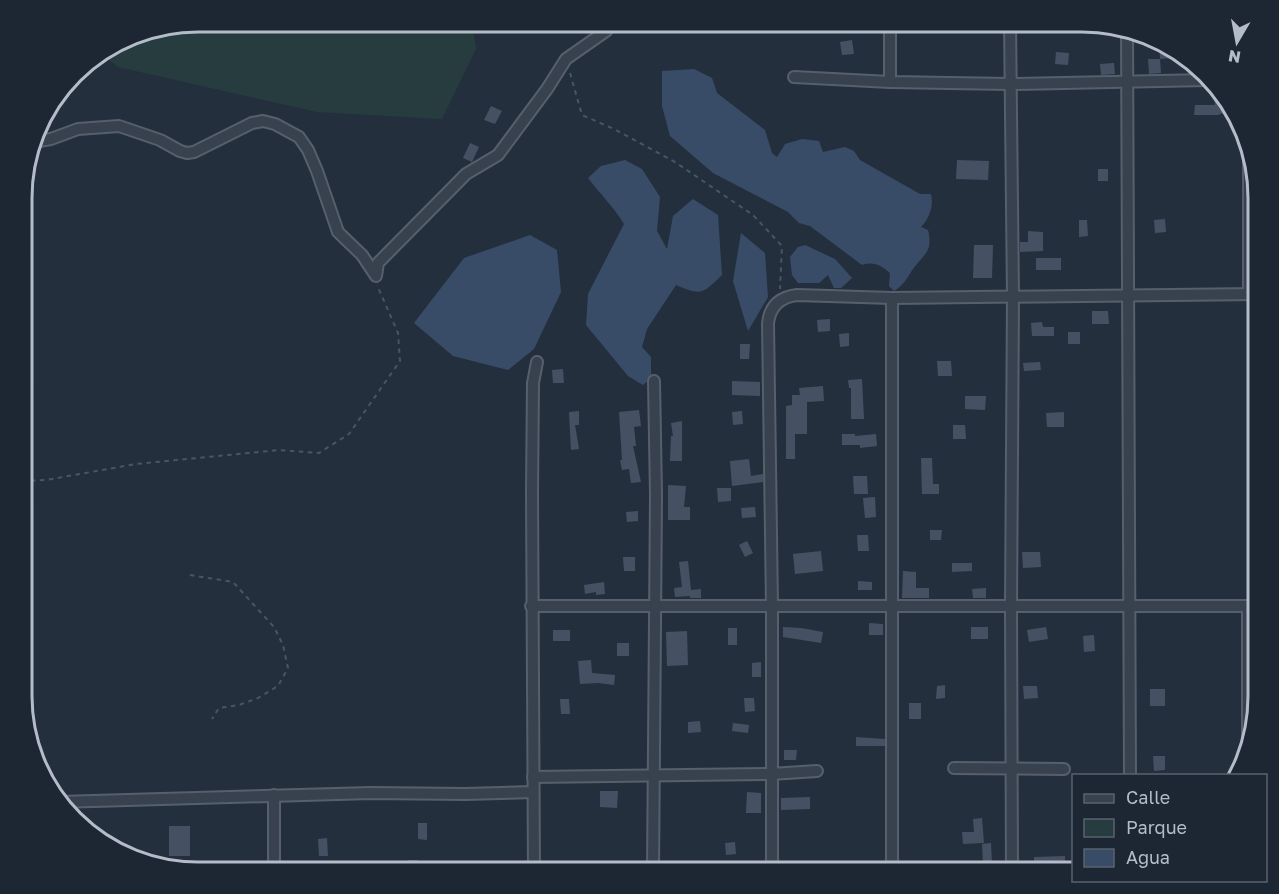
<svg xmlns="http://www.w3.org/2000/svg" width="1279" height="894" viewBox="0 0 1279 894" font-family="'Golos Text',sans-serif">
  <style>
    .green { fill: #263c3f }
    .water { fill: #394c67 }
    .building { fill: #455162 }
    .lines { fill: none; stroke-linecap: round; stroke-linejoin: round }
    .minor-casing { stroke: #565f6c; stroke-width: 14 }
    .path { stroke: #44595c; stroke-width: 2; stroke-dasharray: 4.5 4.5; stroke-linecap: butt }
    .minor { stroke: #38414e; stroke-width: 10 }
    .rim { fill: none; stroke: #b4bcc9; stroke-width: 3 }
  </style>
  <rect width="100%" height="100%" fill="#242f3e"/>
  <!-- green -->
  <polygon class="green" points="198,21 472,21 476,49 442,119 317,112 118,67 100,53 130,34"/>
  <!-- water -->
  <g class="water">
    <path d="M694,69L712,78L717,93L765,130L772,153L777,157L785,144L802,139L819,141L823,152L845,147L854,151L860,160L920,194H931C934,206 929,219 921,227L928,230C933,252 925,253 913,269C907,278 904,285 894,291L889,286L890,273C881,265 873,261 862,265L810,226L799,223L788,212L713,173L670,136L662,106V71Z"/>
    <path d="M625,160L642,169L660,197L657,231L667,249L673,216L693,199L718,215L722,275C702,294 702,296 676,285L647,329L642,347L651,357V378L643,385L628,376L586,325L588,294L624,224C614,207 600,194 588,178L601,166Z"/>
    <polygon points="741,233 765,253 768,297 748,331 733,281"/>
    <polygon points="530,235 557,250 561,292 534,349 508,370 453,356 414,323 464,258"/>
    <polygon points="805,245 835,259 852,278 841,288 834,288 828,275 819,283 798,283 792,275 790,257 798,247"/>
  </g>
  <!-- building -->
  <g class="building">
    <polygon points="852,40 854,54 842,55 840,42"/>
    <polygon points="1159,42 1171,48 1172,58 1160,59"/>
    <polygon points="1056,52 1069,53 1068,65 1055,64"/>
    <polygon points="1148,59 1160,59 1161,73 1149,74"/>
    <polygon points="1114,63 1115,74 1101,75 1100,64"/>
    <polygon points="1214,98 1222,98 1232,110 1218,115 1194,115 1195,105 1215,105"/>
    <polygon points="491,106 502,111 495,124 484,120"/>
    <polygon points="470,143 479,147 472,162 463,158"/>
    <polygon points="957,160 989,161 988,180 956,179"/>
    <rect x="1098" y="169" width="10" height="12"/>
    <polygon points="1165,219 1166,232 1155,233 1154,220"/>
    <polygon points="1079,220 1087,220 1088,236 1079,237"/>
    <polygon points="1028,231 1043,232 1043,251 1020,252 1020,242 1028,242"/>
    <polygon points="974,245 993,245 992,278 973,278"/>
    <rect x="1036" y="258" width="25" height="12"/>
    <polygon points="1092,311 1108,311 1109,324 1092,324"/>
    <polygon points="830,319 830,331 818,332 817,320"/>
    <polygon points="1042,322 1043,327 1054,327 1054,336 1032,336 1031,323"/>
    <rect x="1068" y="332" width="12" height="12"/>
    <polygon points="849,333 849,346 840,347 839,334"/>
    <polygon points="740,344 750,344 749,359 740,359"/>
    <polygon points="937,361 951,361 952,376 938,376"/>
    <polygon points="1040,362 1041,370 1024,371 1023,363"/>
    <polygon points="563,369 564,383 553,383 552,370"/>
    <polygon points="862,379 864,419 851,419 851,388 849,388 848,380"/>
    <polygon points="732,381 760,382 760,396 732,395"/>
    <polygon points="823,386 824,401 807,402 807,434 795,434 795,459 786,459 786,406 792,405 792,395 800,395 799,388"/>
    <polygon points="965,396 986,396 985,410 965,409"/>
    <polygon points="639,410 641,426 634,427 636,446 633,446 641,482 631,483 629,469 622,470 620,460 622,460 619,412"/>
    <polygon points="579,411 579,425 575,425 579,449 571,450 569,412"/>
    <polygon points="742,411 743,424 733,425 732,412"/>
    <polygon points="1064,412 1064,427 1047,427 1046,413"/>
    <polygon points="682,421 682,461 670,461 671,436 673,436 671,423"/>
    <polygon points="953,425 965,425 966,439 953,439"/>
    <polygon points="842,434 855,434 855,436 876,434 877,446 860,448 860,445 842,445"/>
    <polygon points="921,458 932,458 933,484 939,484 939,494 922,494"/>
    <polygon points="749,459 751,476 763,474 763,482 732,486 730,461"/>
    <polygon points="853,476 867,476 868,494 854,494"/>
    <polygon points="668,485 686,486 684,507 690,507 690,520 668,520"/>
    <polygon points="717,488 731,488 731,501 718,502"/>
    <polygon points="875,497 876,517 865,518 863,498"/>
    <polygon points="755,507 756,517 742,518 741,508"/>
    <polygon points="638,511 638,521 627,522 626,512"/>
    <polygon points="930,530 942,530 941,540 930,540"/>
    <polygon points="857,535 868,535 869,551 858,551"/>
    <polygon points="747,541 753,553 745,557 739,545"/>
    <polygon points="821,551 823,571 795,574 793,554"/>
    <polygon points="1022,552 1040,552 1041,567 1023,568"/>
    <polygon points="623,557 635,557 635,571 624,571"/>
    <polygon points="688,561 691,590 701,589 701,598 690,598 690,596 675,597 674,588 682,587 679,562"/>
    <polygon points="952,563 972,563 972,571 952,572"/>
    <polygon points="903,571 916,572 916,588 929,588 929,598 902,598"/>
    <polygon points="858,581 872,582 872,590 858,590"/>
    <polygon points="604,582 605,594 596,595 596,592 585,594 584,585"/>
    <polygon points="986,588 986,598 973,598 972,589"/>
    <polygon points="869,623 883,624 883,635 869,635"/>
    <polygon points="783,627 801,628 823,632 821,643 783,637"/>
    <rect x="971" y="627" width="17" height="12"/>
    <polygon points="1046,627 1048,639 1029,642 1027,630"/>
    <rect x="728" y="628" width="9" height="17"/>
    <rect x="553" y="630" width="17" height="11"/>
    <polygon points="687,631 688,665 667,666 666,632"/>
    <polygon points="1094,635 1095,651 1084,652 1083,636"/>
    <rect x="617" y="643" width="12" height="13"/>
    <polygon points="591,660 592,673 615,675 614,685 598,683 580,684 578,661"/>
    <polygon points="761,662 761,677 752,677 752,663"/>
    <polygon points="945,685 945,698 936,699 937,686"/>
    <polygon points="1023,686 1037,686 1038,698 1024,699"/>
    <rect x="1150" y="689" width="15" height="17"/>
    <polygon points="744,698 754,698 755,711 745,712"/>
    <polygon points="560,699 569,699 570,714 561,714"/>
    <rect x="909" y="703" width="12" height="16"/>
    <polygon points="700,721 701,732 688,733 688,722"/>
    <polygon points="733,723 749,725 748,733 732,731"/>
    <polygon points="856,737 885,739 885,746 856,746"/>
    <polygon points="784,750 797,750 796,760 784,760"/>
    <polygon points="1153,756 1165,756 1165,770 1154,771"/>
    <polygon points="600,791 618,791 617,808 600,807"/>
    <polygon points="747,792 761,793 761,813 746,813"/>
    <polygon points="810,797 810,809 781,810 781,798"/>
    <polygon points="982,818 984,843 963,844 962,832 974,832 973,819"/>
    <polygon points="418,823 427,823 427,840 418,839"/>
    <rect x="169" y="826" width="21" height="30"/>
    <polygon points="327,838 328,856 319,856 318,839"/>
    <polygon points="735,842 736,854 726,855 725,843"/>
    <polygon points="991,843 992,863 983,864 982,844"/>
    <polygon points="1065,856 1065,873 1034,873 1034,857"/>
    <polygon points="408,860 418,860 417,873 408,873"/>
    <rect x="820" y="862" width="11" height="11"/>
    <polygon points="307,863 308,873 294,873 293,864"/>
  </g>
  <g class="lines">
    <!-- minor casing -->
    <g class="minor-casing">
      <g id="minor">
        <polyline points="890,21 890,82 1010,84 1207,80"/>
        <polyline points="1010,21 1013,297 1011,606 1012,873"/>
        <polyline points="1127,28 1130,776"/>
        <polyline points="794,77 890,82"/>
        <polyline points="33,142 51,139 78,129 119,126 160,140 180,151 187,153 194,152 252,123 263,121 275,124 299,137 308,150 317,171 338,232 362,255 376,276 378,263 466,174 498,155 547,89 566,59 606,31 611,21"/>
        <polyline points="1249,294 1249,154"/>
        <polyline points="531,606 1258,606"/>
        <polyline points="1248,606 1248,754"/>
        <polyline points="954,768 1064,769"/>
        <polyline points="533,777 771,774 817,771"/>
        <polyline points="59,802 371,793 465,794 533,792"/>
        <polyline points="274,873 274,795"/>
        <polyline points="534,873 532,492 533,383 537,362"/>
        <polyline points="653,873 656,495 654,381"/>
        <path d="M772,873V606L768,323C770,306 780,297 797,295L892,298L1258,294"/>
        <polyline points="892,873 892,298"/>
      </g>
    </g>
    <!-- path -->
    <g class="path">
      <polyline points="570,73 582,115 614,129 675,162 753,215 782,246 780,289"/>
      <polyline points="22,481 46,480 136,464 279,450 319,453 349,434 400,361 398,333 377,285"/>
      <polyline points="190,575 233,582 274,627 283,645 288,668 278,686 258,698 239,705 219,708 212,719"/>
      <polyline points="781,869 820,871"/>
    </g>
    <!-- minor -->
    <use href="#minor" class="minor"/>
  </g>
  <!-- crop -->
  <path d="M0 0H1279V894H0ZM198 32H1082A166 166 0 0 1 1248 198V696A166 166 0 0 1 1082 862H198A166 166 0 0 1 32 696V198A166 166 0 0 1 198 32Z" fill="#1d2633" fill-rule="evenodd"/>
  <path class="rim" d="M198 32H1082A166 166 0 0 1 1248 198V696A166 166 0 0 1 1082 862H198A166 166 0 0 1 32 696V198A166 166 0 0 1 198 32Z"/>
  <!-- legend -->
  <rect x="1072" y="774" width="195" height="108" fill="#1d2633" stroke="#59626f" stroke-width="1.5"/>
  <rect x="1084" y="794" width="30" height="9" fill="#38414e" stroke="#59626f" stroke-width="1.5"/>
  <text x="1126" y="804" font-size="18" fill="#b4bcc9">Calle</text>
  <rect x="1084" y="819" width="30" height="18" fill="#263c3f" stroke="#59626f" stroke-width="1.5"/>
  <text x="1126" y="834" font-size="18" fill="#b4bcc9">Parque</text>
  <rect x="1084" y="849" width="30" height="18" fill="#394c67" stroke="#59626f" stroke-width="1.5"/>
  <text x="1126" y="864" font-size="18" fill="#b4bcc9">Agua</text>
  <!-- north arrow -->
  <g transform="translate(1237 42) rotate(190)" stroke="#1d2633" stroke-width="4.5" paint-order="stroke">
  <path d="M0-4.5L10 22L0 15L-10 22Z" fill="#b4bcc9"/>
  <text y="-9" font-size="16" font-weight="bold" text-anchor="middle" fill="#b4bcc9">N</text>
  </g>
</svg>
